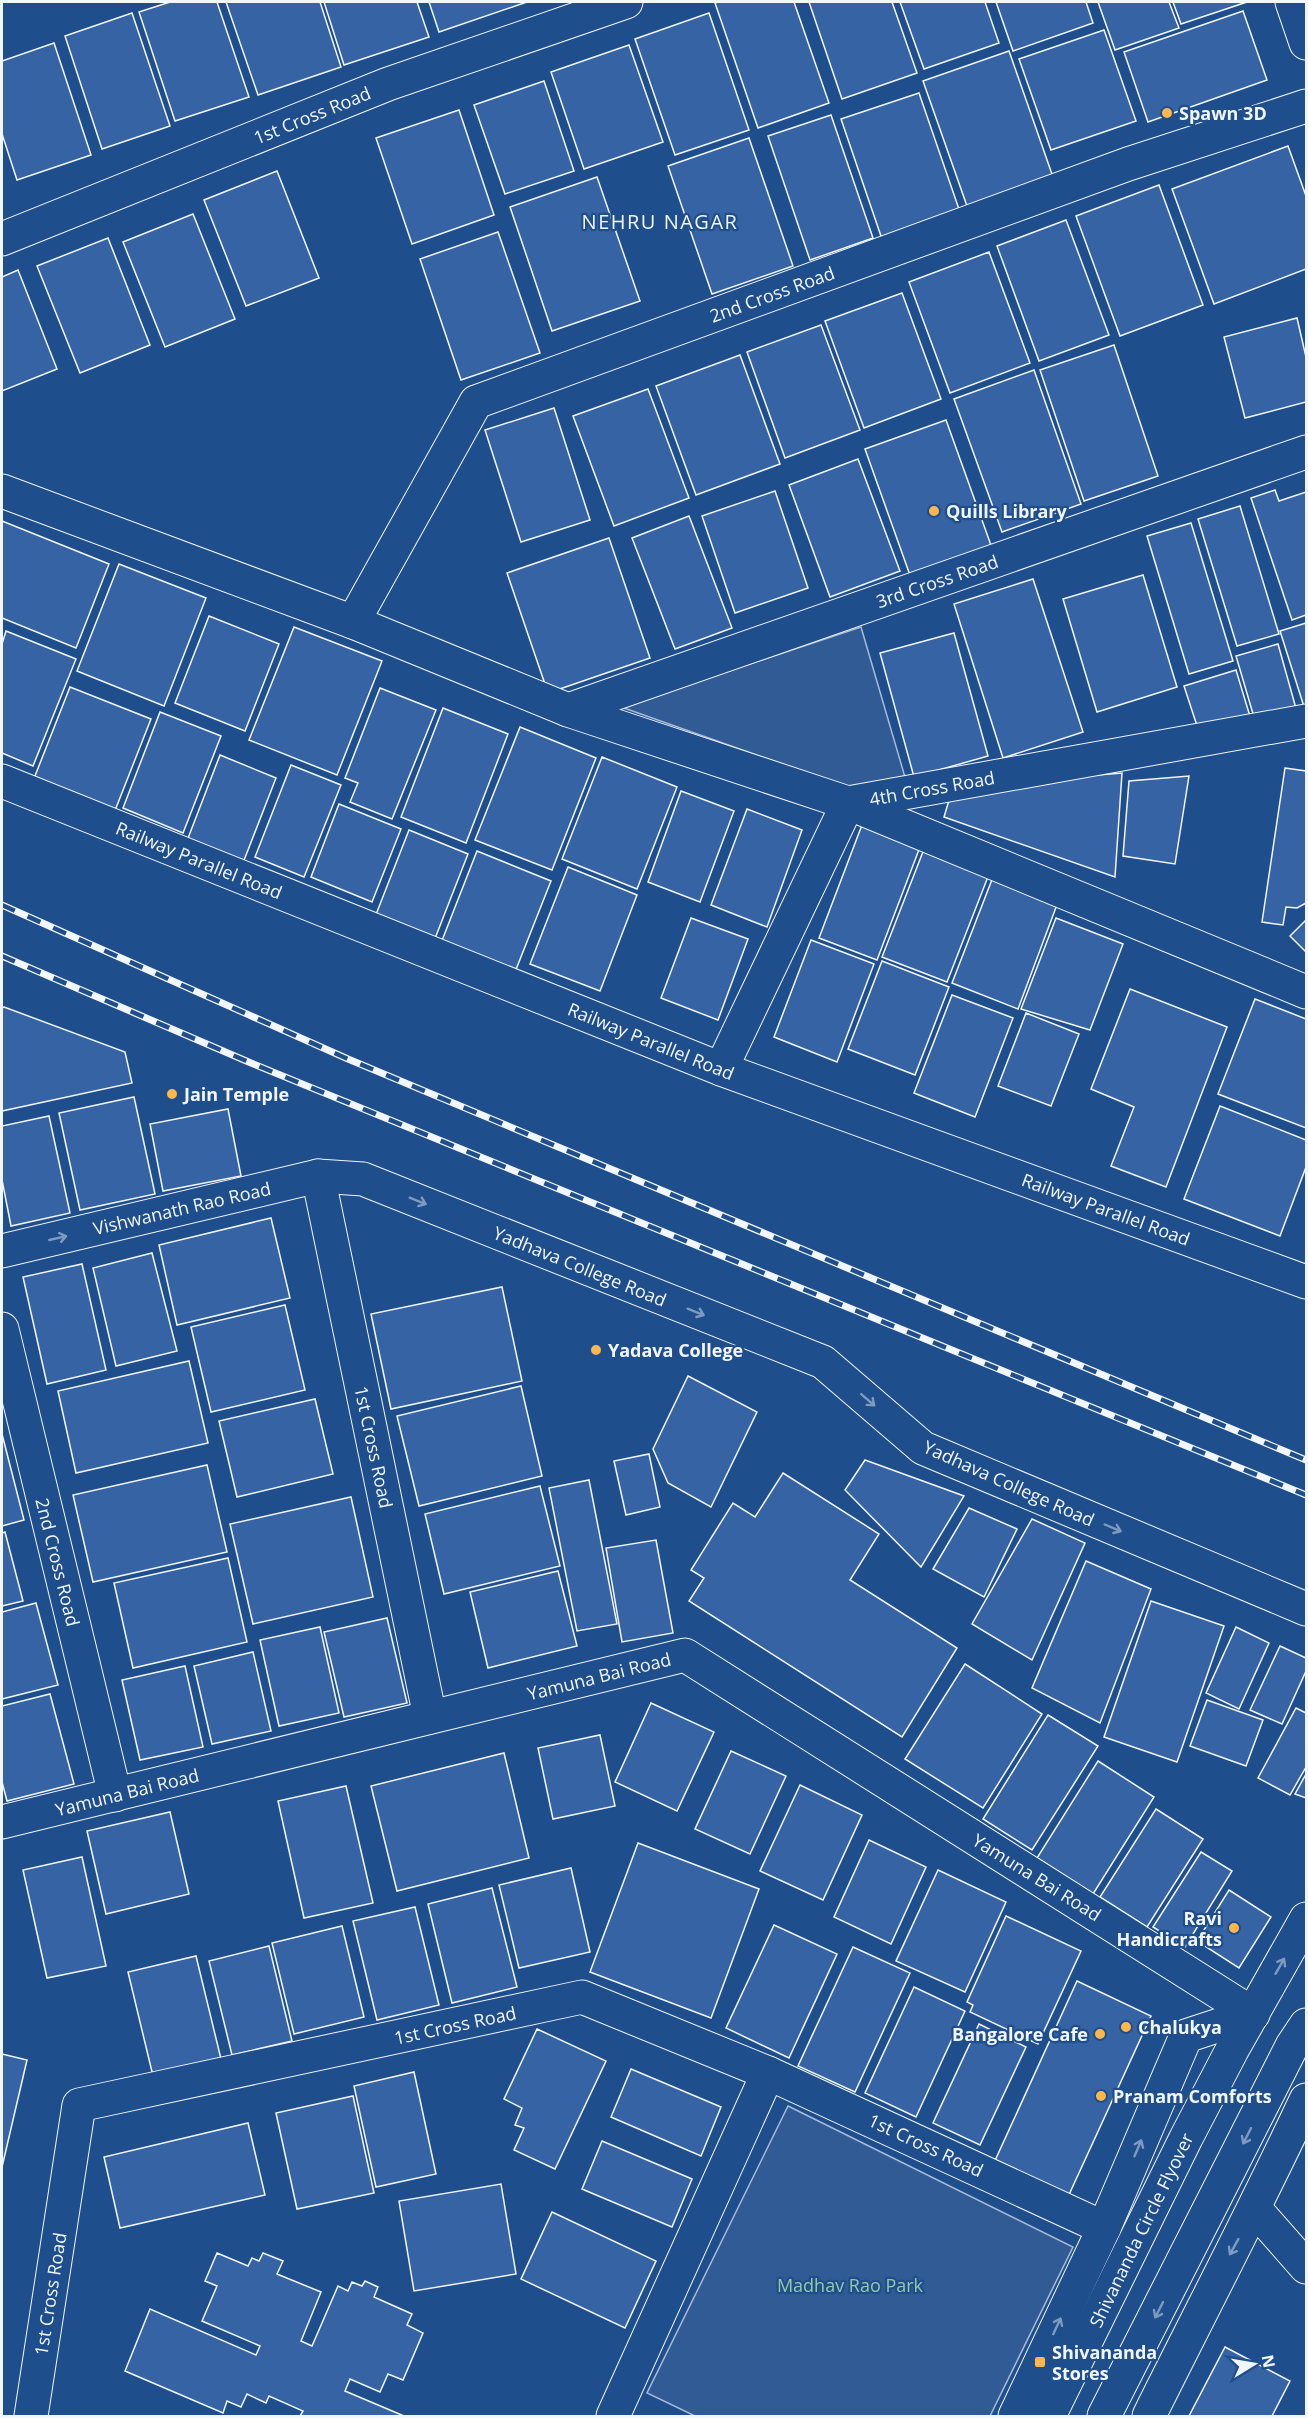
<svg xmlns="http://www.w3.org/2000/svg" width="1308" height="2418" viewBox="0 0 1308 2418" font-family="'Open Sans',sans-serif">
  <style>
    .built { fill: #305b95; stroke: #a8bbd7; stroke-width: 1.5 }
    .building { fill: #3563a3; stroke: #f2f6ff; stroke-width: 1.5 }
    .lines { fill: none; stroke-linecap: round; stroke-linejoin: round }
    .street-casing { stroke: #f2f6ff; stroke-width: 35 }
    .secondary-casing { stroke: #f2f6ff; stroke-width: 35 }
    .street { stroke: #1f4e8c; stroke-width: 33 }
    .secondary { stroke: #1f4e8c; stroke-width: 33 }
    .rail-casing { stroke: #f2f6ff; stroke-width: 7 }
    .rail { stroke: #1f4e8c; stroke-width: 4.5; stroke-dasharray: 14; stroke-linecap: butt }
    .oneway { stroke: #7e9ac0 }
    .poi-dot { fill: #ffb74d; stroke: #1f4e8c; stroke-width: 2 }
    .labels { text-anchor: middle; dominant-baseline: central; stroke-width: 4.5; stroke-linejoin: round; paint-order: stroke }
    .poi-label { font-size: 18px; font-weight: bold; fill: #f2f6ff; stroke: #1f4e8c; text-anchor: start }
    .street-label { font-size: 18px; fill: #f2f6ff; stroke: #1f4e8c }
    .park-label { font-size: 18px; fill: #97c8a6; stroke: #1f4e8c }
    .neighbourhood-label { font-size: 20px; letter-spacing: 1.5px; fill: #f2f6ff; stroke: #1f4e8c }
  </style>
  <rect width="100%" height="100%" fill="#1f4e8c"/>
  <!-- built -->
  <g class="built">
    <polygon points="861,627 907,784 867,794 621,707"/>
    <polygon points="788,2106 1073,2247 990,2416 695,2416 647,2393"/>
  </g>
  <!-- building -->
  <g class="building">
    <polygon points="170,2 217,2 249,97 175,121 139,12"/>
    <polygon points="226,2 320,2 341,67 258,95"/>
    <polygon points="324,2 417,2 429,37 344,65"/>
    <polygon points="429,2 527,2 439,32"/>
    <polygon points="718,2 794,2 829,103 758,128 715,3"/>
    <polygon points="809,2 892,2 917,73 842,99"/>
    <polygon points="900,2 985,2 999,43 924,69"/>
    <polygon points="996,2 1086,2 1093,23 1013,51"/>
    <polygon points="1098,2 1169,2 1179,28 1115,50"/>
    <polygon points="1173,2 1247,2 1181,24"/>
    <polygon points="1243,11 1267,80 1148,122 1124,52"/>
    <polygon points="132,13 170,126 102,149 65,36"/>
    <polygon points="709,13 749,130 675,155 635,39"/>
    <polygon points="1104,30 1136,121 1051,150 1019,59"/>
    <polygon points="54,43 91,155 17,180 2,134 2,61"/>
    <polygon points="629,45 663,142 584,169 551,72"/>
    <polygon points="1009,51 1053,177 967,206 923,81"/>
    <polygon points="544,81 574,171 505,194 474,105"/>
    <polygon points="919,93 961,215 883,242 841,119"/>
    <polygon points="459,110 494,215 412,244 376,138"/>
    <polygon points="831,115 873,238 810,260 768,136"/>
    <polygon points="749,138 793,266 712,294 668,166"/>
    <polygon points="1288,146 1306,196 1306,269 1214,304 1172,189"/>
    <polygon points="277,171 319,278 246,306 204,200"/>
    <polygon points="597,177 640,301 552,331 510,207"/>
    <polygon points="1159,185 1203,305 1120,336 1076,216"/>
    <polygon points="193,214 235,319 165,347 123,242"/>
    <polygon points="1066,220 1109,335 1039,361 997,246"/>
    <polygon points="498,232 540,353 461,380 420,259"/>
    <polygon points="108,238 150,345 80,373 37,266"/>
    <polygon points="989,252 1030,363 950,393 909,282"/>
    <polygon points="18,270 57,369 2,391 2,277"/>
    <polygon points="902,293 941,399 864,428 825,321"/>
    <polygon points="1297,318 1306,357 1306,402 1245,418 1224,337"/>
    <polygon points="821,325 860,430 785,458 747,352"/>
    <polygon points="1114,345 1158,476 1084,501 1040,370"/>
    <polygon points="740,355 780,464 696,495 656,386"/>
    <polygon points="1034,370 1081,504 1002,532 954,399"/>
    <polygon points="648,389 689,498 614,526 573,416"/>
    <polygon points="554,408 590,520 521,542 485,430"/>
    <polygon points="946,420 992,548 911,578 865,449"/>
    <polygon points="858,459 900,571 830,597 789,485"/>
    <polygon points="1275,490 1279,501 1306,492 1306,615 1292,620 1251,498"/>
    <polygon points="775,491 808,588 735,613 702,516"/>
    <polygon points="1240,506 1279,634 1237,646 1198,519"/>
    <polygon points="689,516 732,628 675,649 632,538"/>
    <polygon points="2,521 109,564 76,648 2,618"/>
    <polygon points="1191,523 1233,661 1189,674 1147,536"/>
    <polygon points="609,538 650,658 548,693 507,573"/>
    <polygon points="119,564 206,598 164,706 77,671"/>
    <polygon points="1143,575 1177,687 1097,712 1063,599"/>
    <polygon points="1033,579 1083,732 1003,758 954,604"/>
    <polygon points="209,616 279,644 245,731 175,703"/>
    <polygon points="1306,623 1306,713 1280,631"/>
    <polygon points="294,627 382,661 337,775 249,740"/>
    <polygon points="6,631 76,659 33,766 2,753 2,644"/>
    <polygon points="954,633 988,756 914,777 880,653"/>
    <polygon points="1278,644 1297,712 1256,724 1236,656"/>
    <polygon points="1236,670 1252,723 1201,738 1184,686"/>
    <polygon points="70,687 151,719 114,813 33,781"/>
    <polygon points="380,688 436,710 392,819 350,802 358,783 345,778"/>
    <polygon points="443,708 508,734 466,843 401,817"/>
    <polygon points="160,712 221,736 183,833 123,808"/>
    <polygon points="520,727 596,758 552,870 475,840"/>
    <polygon points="220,755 276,778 241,868 185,846"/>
    <polygon points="602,757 677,787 637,889 562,859"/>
    <polygon points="291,765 341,785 304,877 255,857"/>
    <polygon points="1285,768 1306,771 1306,903 1297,908 1286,907 1283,925 1262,922"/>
    <polygon points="1122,773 1115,877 944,817 953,787"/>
    <polygon points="1189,776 1175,864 1123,856 1129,781"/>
    <polygon points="681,791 734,811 700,902 648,882"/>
    <polygon points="339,804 401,829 372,902 311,877"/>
    <polygon points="747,809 802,830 767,927 711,905"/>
    <polygon points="862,825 920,847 877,960 819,938"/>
    <polygon points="409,830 468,854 434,941 375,917"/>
    <polygon points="926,844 991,869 947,982 882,957"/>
    <polygon points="477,851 551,881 515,972 441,943"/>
    <polygon points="568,867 637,895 600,991 530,964"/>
    <polygon points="993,877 1058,902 1018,1009 952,983"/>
    <polygon points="691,918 748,939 718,1020 661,998"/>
    <polygon points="1056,918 1123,944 1090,1030 1021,1009"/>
    <polygon points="1306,920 1306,952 1290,936"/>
    <polygon points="811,940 874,964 837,1062 774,1037"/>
    <polygon points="882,961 949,987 915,1075 848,1049"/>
    <polygon points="1130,989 1227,1027 1166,1187 1111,1166 1134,1107 1091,1089"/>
    <polygon points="952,995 1013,1018 975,1117 914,1093"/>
    <polygon points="1255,999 1306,1019 1306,1128 1218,1094"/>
    <polygon points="4,1007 125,1052 132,1083 2,1111 2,1008"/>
    <polygon points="1026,1013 1079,1034 1051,1106 998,1086"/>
    <polygon points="134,1097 155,1194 80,1210 59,1113"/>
    <polygon points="1220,1106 1306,1140 1306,1167 1280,1236 1184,1199"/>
    <polygon points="228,1109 241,1176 163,1191 150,1124"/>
    <polygon points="49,1116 70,1213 11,1226 2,1180 2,1126"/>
    <polygon points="271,1218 290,1298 177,1325 159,1245"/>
    <polygon points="152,1253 177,1351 116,1366 93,1268"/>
    <polygon points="82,1264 106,1370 47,1384 23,1277"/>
    <polygon points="502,1287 522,1381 391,1409 371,1314"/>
    <polygon points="285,1305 305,1390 211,1412 191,1327"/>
    <polygon points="189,1361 208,1443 76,1473 58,1391"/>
    <polygon points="688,1376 757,1412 711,1507 668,1483 653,1449"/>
    <polygon points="521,1386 542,1476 419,1506 397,1416"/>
    <polygon points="315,1399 333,1474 237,1497 219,1421"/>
    <polygon points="2,1434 24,1520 2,1526"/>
    <polygon points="649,1454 660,1507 626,1515 614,1461"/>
    <polygon points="865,1460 964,1496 921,1567 845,1490"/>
    <polygon points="207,1465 227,1552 93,1582 73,1495"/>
    <polygon points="783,1473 879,1534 850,1580 957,1648 902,1737 689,1601 704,1578 691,1570 733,1503 755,1517"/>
    <polygon points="589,1480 617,1624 577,1631 549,1488"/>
    <polygon points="540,1486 560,1566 444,1594 425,1514"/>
    <polygon points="351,1497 373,1597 253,1624 230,1524"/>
    <polygon points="969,1508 1017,1529 984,1597 933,1569"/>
    <polygon points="1032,1519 1085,1543 1032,1660 972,1624"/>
    <polygon points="5,1532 23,1601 2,1606 2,1533"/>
    <polygon points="656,1540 673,1633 622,1642 606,1548"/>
    <polygon points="228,1558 247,1642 133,1668 114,1583"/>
    <polygon points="1086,1561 1151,1589 1100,1723 1032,1688"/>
    <polygon points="558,1571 577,1646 488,1668 470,1592"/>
    <polygon points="1151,1601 1224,1626 1177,1762 1104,1737"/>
    <polygon points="36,1603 58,1685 2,1699 2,1612"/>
    <polygon points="387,1618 407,1703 344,1717 324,1632"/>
    <polygon points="320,1627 339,1713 279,1726 260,1640"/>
    <polygon points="1236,1627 1269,1643 1239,1709 1206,1693"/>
    <polygon points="1280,1646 1306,1658 1306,1671 1282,1724 1250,1710"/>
    <polygon points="253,1652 271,1731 212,1744 194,1666"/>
    <polygon points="965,1664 1042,1714 983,1808 905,1759"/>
    <polygon points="185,1666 203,1747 140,1760 122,1680"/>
    <polygon points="50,1694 74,1784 7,1801 2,1782 2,1706"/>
    <polygon points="1207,1700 1263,1720 1246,1766 1190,1746"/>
    <polygon points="651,1703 714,1732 677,1811 615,1782"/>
    <polygon points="1296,1708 1306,1713 1306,1767 1290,1795 1258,1778"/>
    <polygon points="1048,1715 1098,1746 1032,1850 983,1819"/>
    <polygon points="600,1735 615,1806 553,1819 538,1748"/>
    <polygon points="731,1751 786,1776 750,1854 695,1829"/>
    <polygon points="504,1753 529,1858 397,1891 371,1786"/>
    <polygon points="1098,1761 1154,1797 1093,1894 1037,1858"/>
    <polygon points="1306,1774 1306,1798 1295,1794"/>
    <polygon points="800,1785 862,1815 823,1900 760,1871"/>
    <polygon points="346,1786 373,1903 304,1918 278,1801"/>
    <polygon points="1156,1809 1203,1839 1147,1927 1100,1897"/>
    <polygon points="170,1812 189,1894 106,1914 87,1831"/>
    <polygon points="869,1840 926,1867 891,1944 834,1917"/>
    <polygon points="638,1843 759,1889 711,2018 590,1972"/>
    <polygon points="1201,1852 1232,1871 1185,1947 1153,1927"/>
    <polygon points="82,1857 106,1966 47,1978 23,1870"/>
    <polygon points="571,1868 590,1952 519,1968 499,1885"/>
    <polygon points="938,1870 1006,1902 965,1992 896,1961"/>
    <polygon points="492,1888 517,1987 452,2003 428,1904"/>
    <polygon points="1229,1890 1271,1917 1239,1968 1197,1941"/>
    <polygon points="415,1907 439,2005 377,2020 353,1921"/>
    <polygon points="1006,1916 1081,1951 1038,2044 970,2012 973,2005 967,2002"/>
    <polygon points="774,1925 837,1954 789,2058 726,2028"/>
    <polygon points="342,1926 364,2017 294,2034 272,1943"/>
    <polygon points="269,1946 292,2041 232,2055 209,1961"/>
    <polygon points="853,1947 910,1973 855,2092 798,2066"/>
    <polygon points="196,1956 221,2059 153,2076 128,1972"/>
    <polygon points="1077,1981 1151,2016 1067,2199 993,2165"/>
    <polygon points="914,1987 965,2011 916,2117 865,2093"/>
    <polygon points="979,2024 1026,2047 980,2145 933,2123"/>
    <polygon points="537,2029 606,2061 555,2169 514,2150 524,2128 515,2125 522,2108 504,2099"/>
    <polygon points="2,2054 27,2060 2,2167"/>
    <polygon points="631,2069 721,2107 701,2156 611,2117"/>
    <polygon points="414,2072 436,2174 376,2187 354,2086"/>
    <polygon points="353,2096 374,2193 297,2209 276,2113"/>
    <polygon points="248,2123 265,2195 120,2228 104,2157"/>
    <polygon points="602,2141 692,2179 672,2227 582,2189"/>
    <polygon points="501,2184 516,2274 414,2291 399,2201"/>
    <polygon points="552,2212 656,2261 625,2328 521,2279"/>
    <polygon points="217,2253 248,2266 252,2258 259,2261 263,2253 283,2261 277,2274 321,2292 301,2341 312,2346 338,2286 348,2291 352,2282 362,2286 365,2281 378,2287 374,2297 412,2314 407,2325 423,2333 403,2380 388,2374 380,2392 350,2379 345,2391 404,2416 300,2416 303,2411 269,2396 266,2403 247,2394 241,2407 227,2401 223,2413 125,2371 150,2309 256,2355 260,2346 202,2321 217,2286 205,2281"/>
    <polygon points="1225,2347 1290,2381 1272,2416 1189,2416"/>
  </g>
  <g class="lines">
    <!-- street casing -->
    <g class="street-casing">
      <g id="street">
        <polyline points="2,239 388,84 626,2"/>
        <polyline points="2,491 353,622 568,710 848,803 1306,992"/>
        <polyline points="353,622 476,402 1128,164 1306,106"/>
        <polyline points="568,710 1306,452"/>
        <polyline points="2,781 721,1069 1306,1282"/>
        <polyline points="721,1069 848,803 1306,721"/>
        <polyline points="318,1176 430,1717"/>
        <polyline points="2,1251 318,1176 363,1179 823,1362 923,1448 1306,1609"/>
        <polyline points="2,1329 115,1795"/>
        <polyline points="2,1822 685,1655 1253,2014"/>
        <polyline points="1255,2209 1306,2267"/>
        <polyline points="31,2416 79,2105 582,1997 768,2073 1104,2228"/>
        <polyline points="613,2416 768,2073"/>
      </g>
    </g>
    <!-- secondary casing -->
    <g class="secondary-casing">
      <g id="secondary">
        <polyline points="1292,2 1306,43"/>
        <polyline points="1015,2416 1104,2228 1186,2036 1253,2014"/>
        <polyline points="1049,2416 1186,2138 1232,2050 1306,1919"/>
        <polyline points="1104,2416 1292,2046 1306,2025"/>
        <path d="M1149,2416C1201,2311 1256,2207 1306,2100"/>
      </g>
    </g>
    <!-- street -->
    <use href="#street" class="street"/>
    <!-- secondary -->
    <use href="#secondary" class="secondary"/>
    <!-- rail casing -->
    <g class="rail-casing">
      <g id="rail">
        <polyline points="2,905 348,1059 1306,1460"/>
        <polyline points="2,956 251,1063 1306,1495"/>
      </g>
    </g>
    <!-- rail -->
    <use href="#rail" class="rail"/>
  </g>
  <!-- one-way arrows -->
  <defs><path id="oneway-shaft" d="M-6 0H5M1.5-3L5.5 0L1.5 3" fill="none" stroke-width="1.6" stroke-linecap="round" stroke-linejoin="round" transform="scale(1.5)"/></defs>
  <g class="oneway">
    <use href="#oneway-shaft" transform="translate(418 1201) rotate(22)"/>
    <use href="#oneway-shaft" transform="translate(58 1238) rotate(-13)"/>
    <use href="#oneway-shaft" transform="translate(696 1312) rotate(22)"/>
    <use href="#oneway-shaft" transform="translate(868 1400) rotate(41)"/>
    <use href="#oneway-shaft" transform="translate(1113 1528) rotate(23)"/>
    <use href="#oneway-shaft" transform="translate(1280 1966) rotate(-60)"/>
    <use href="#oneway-shaft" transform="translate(1247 2136) rotate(117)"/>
    <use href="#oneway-shaft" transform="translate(1138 2148) rotate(-67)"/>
    <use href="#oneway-shaft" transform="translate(1234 2247) rotate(119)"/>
    <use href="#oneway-shaft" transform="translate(1159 2310) rotate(117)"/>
    <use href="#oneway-shaft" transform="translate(1057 2326) rotate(-65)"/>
  </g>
  <!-- markers -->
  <g class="poi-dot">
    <circle cx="1167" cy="113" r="6"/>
    <circle cx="934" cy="511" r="6"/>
    <circle cx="172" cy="1094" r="6"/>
    <circle cx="596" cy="1350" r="6"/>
    <circle cx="1234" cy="1928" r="6"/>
    <circle cx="1126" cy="2027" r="6"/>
    <circle cx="1100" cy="2034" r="6"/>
    <circle cx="1101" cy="2096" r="6"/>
    <rect x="1034" y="2356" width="12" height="12" rx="3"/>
  </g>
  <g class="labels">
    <!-- poi labels -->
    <g class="poi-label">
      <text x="1179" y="113">Spawn 3D</text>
      <text x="946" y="511">Quills Library</text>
      <text x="184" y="1094">Jain Temple</text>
      <text x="608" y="1350">Yadava College</text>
      <text x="1222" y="1918" text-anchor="end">Ravi<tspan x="1222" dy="21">Handicrafts</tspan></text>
      <text x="1138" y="2027">Chalukya</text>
      <text x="1088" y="2034" text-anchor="end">Bangalore Cafe</text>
      <text x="1113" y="2096">Pranam Comforts</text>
      <text x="1052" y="2352">Shivananda<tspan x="1052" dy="21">Stores</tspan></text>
    </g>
    <!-- street labels -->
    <g class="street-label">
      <text transform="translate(312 115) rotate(-22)">1st Cross Road</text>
      <text transform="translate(772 294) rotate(-20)">2nd Cross Road</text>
      <text transform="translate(937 581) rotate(-19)">3rd Cross Road</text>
      <text transform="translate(932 788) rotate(-10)">4th Cross Road</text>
      <text transform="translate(199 860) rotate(22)">Railway Parallel Road</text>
      <text transform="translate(651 1041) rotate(22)">Railway Parallel Road</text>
      <text transform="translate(182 1208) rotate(-13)">Vishwanath Rao Road</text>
      <text transform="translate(1106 1209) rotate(20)">Railway Parallel Road</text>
      <text transform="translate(580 1266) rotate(22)">Yadhava College Road</text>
      <text transform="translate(374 1447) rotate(78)">1st Cross Road</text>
      <text transform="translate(1009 1483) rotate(24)">Yadhava College Road</text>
      <text transform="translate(58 1562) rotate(76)">2nd Cross Road</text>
      <text transform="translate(599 1676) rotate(-14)">Yamuna Bai Road</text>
      <text transform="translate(127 1792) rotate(-14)">Yamuna Bai Road</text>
      <text transform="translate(1037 1877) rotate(32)">Yamuna Bai Road</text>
      <text transform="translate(455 2025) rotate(-12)">1st Cross Road</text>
      <text transform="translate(926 2145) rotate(25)">1st Cross Road</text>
      <text transform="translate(1141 2230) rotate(-64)">Shivananda Circle Flyover</text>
      <text transform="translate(50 2294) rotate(-81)">1st Cross Road</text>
    </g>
    <!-- park labels -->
    <g class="park-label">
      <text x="850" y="2285">Madhav Rao Park</text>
    </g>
    <!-- neighbourhood labels -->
    <g class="neighbourhood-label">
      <text x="660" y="221">NEHRU NAGAR</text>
    </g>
  </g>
  <!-- border -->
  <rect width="1308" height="2418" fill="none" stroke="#f2f6ff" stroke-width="6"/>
  <!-- north arrow -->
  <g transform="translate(1254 2364) rotate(79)" stroke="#1f4e8c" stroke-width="4.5" paint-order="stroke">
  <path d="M0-4.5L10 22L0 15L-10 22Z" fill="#f2f6ff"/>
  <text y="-9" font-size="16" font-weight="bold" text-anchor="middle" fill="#f2f6ff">N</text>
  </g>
</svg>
